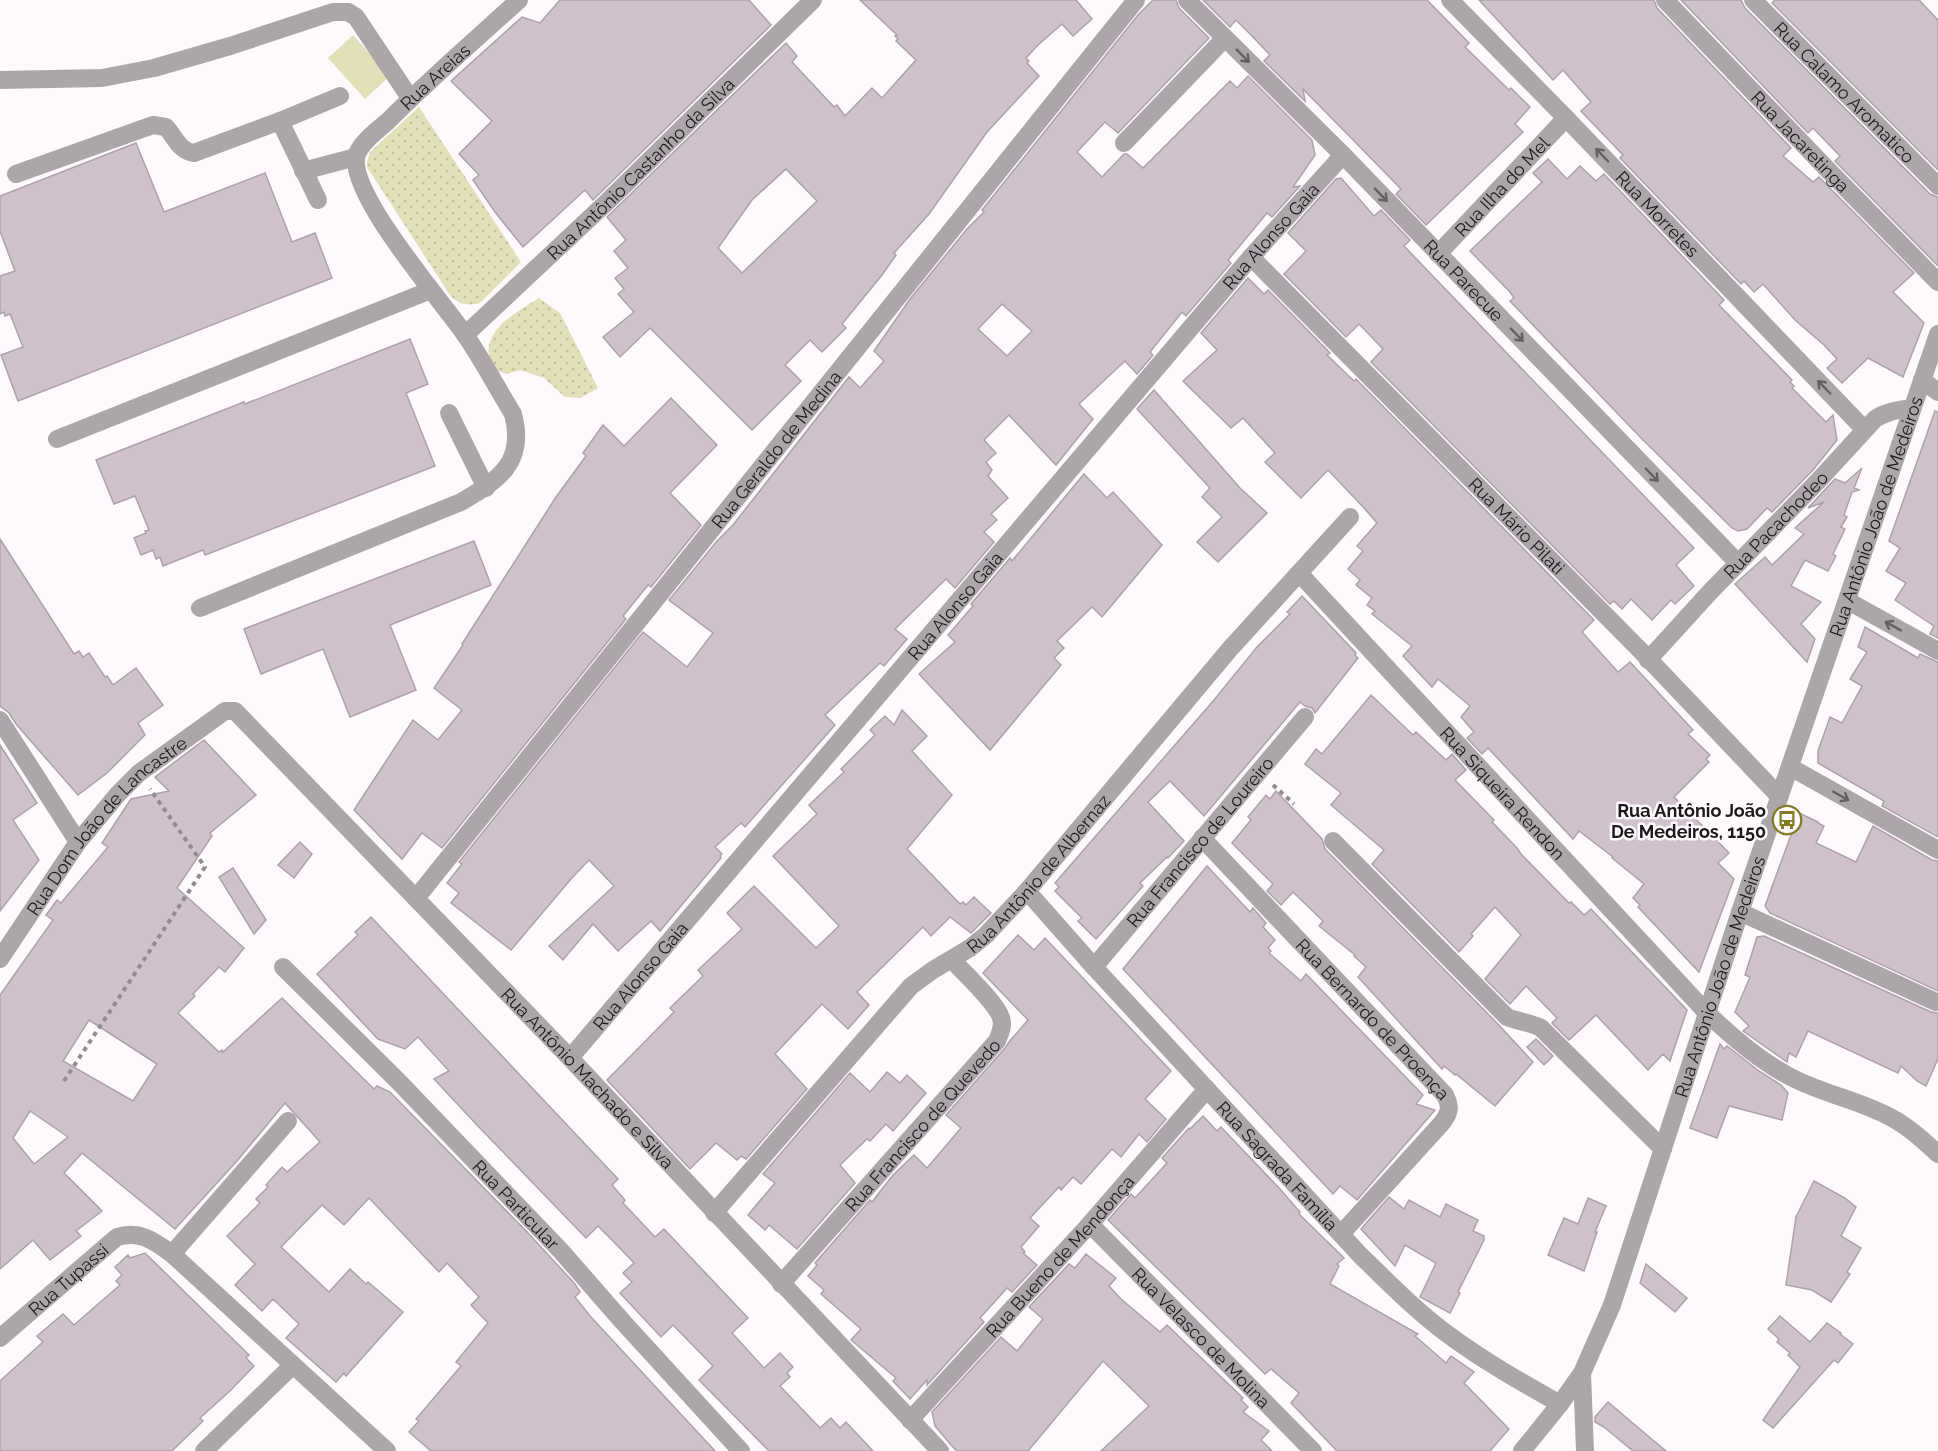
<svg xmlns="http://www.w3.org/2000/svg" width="1938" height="1451" viewBox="0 0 1938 1451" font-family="Raleway,sans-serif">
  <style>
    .grass { fill: #e1e0b8 }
    .park { fill: url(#park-dots) }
    .building { fill: #cfc2cc; stroke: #aea1aa; stroke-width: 1.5; fill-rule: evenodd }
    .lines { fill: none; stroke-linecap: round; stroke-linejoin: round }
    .path { stroke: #928c90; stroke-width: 4; stroke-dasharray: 4.5 4.5; stroke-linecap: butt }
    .minor { stroke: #aca6aa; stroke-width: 18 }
    .oneway { stroke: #645f63 }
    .labels { text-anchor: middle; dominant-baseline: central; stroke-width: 5; stroke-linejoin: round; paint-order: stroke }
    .street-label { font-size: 18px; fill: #1d181c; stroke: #fff9fd }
    .poi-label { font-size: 18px; font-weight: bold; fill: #1d181c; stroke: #fff9fd; text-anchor: end }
  </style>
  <defs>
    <pattern id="park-dots" width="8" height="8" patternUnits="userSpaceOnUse" patternTransform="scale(1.5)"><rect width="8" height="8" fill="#e1e0b8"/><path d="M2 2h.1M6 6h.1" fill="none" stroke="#c1bf9e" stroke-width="1.8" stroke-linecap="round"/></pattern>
  </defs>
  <rect width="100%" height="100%" fill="#fff9fd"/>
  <!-- grass -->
  <polygon class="grass" points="353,35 390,76 365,99 328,58"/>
  <!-- park -->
  <g class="park">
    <path d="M419,107L521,262L480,303C467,306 459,305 450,295L367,167V162L370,152Z"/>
    <path d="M539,298L560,313L598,388L581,398L565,397L544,378L520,370L507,374L495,370C493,366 490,361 489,357C484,328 519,311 539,298Z"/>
  </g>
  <!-- building -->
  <g class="building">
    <polygon points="560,0 749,0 771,25 593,200 585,190 523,247 495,212 473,180 479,175 459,154 492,121 451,81 522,17 540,23"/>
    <path d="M860,0H1076L1092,19L1073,36L1062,24L1038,45L1026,58L1029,61L1027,63L1039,76L987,132L929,214L894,253L896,255L882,275L842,324L846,328L822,352L810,340L785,365L801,381L752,430L650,328L620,357L603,337L634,312L618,294L624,289L615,278L628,268L614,251L626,240L607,217L786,43L797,56L792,62L834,107L837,105L845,116L872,88L882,98L916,60L896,41L898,39L895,36L897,35ZM786,169L817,201L742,273L718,248L752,200Z"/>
    <path d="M1153,0H1176L1179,8L1209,38L1118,133L1105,122L1077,152L1102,177L1124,154H1127L1143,168L1230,81L1237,88L1248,76L1312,140L1315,155L1293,187L1300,186L1272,217L1267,213L1228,260L1231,263L1186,316L1182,312L1150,352L1153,355L1137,374L1125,361L1079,404L1093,419L1056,465L1009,415L984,440L996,453L986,462L992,470L988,476L1008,498L991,514L997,520L984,532L994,542L955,588L946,579L895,629L907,639L884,666L880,663L825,715L835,725L745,827L741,823L715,847L722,854L720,856L721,858L660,931L651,921L618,951L593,924L563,960L549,946L614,886L589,860L571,879L511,950L451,903L459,893L447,883L462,864L459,862L643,632L687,667L713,633L669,600L717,541L733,525L849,377L860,388L884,361L874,351L910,299L967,229L984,212L982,210L1138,15ZM1002,304L1032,331L1007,356L978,329Z"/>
    <polygon points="1203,0 1427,0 1469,43 1465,47 1509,90 1511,88 1530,107 1515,124 1523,132 1426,225 1396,194 1401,189 1360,147 1303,89 1305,101 1264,61 1270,55 1252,36 1236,20 1230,27"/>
    <polygon points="1479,0 1654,0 1657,8 1791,148 1783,156 1813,182 1819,177 1914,273 1893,292 1924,323 1903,377 1868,358 1842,383 1827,368 1837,359 1824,345 1795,320 1763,284 1754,292 1744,281 1741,284 1620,158 1623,155 1581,111 1591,102 1563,70 1553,80"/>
    <polygon points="1681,0 1741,0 1745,8 1930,194 1938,197 1938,266 1835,161 1840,156 1813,128 1808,133"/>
    <polygon points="1775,0 1919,0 1938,20 1938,170 1772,3"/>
    <polygon points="136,143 164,212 265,173 292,242 315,233 332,278 18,401 1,355 23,347 10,314 5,316 4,312 0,314 0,276 15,271 0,231 0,196"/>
    <polygon points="1548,159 1567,179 1580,166 1596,181 1604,174 1724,300 1719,305 1792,380 1790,382 1794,386 1792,388 1826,422 1833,415 1837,440 1813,470 1772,512 1767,508 1747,529 1738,531 1732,528 1641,438 1510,301 1514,298 1510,292 1470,251 1542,182 1533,173"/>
    <polygon points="1341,178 1374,216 1381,210 1410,240 1404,246 1694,548 1676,565 1694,586 1675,604 1671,600 1652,620 1631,599 1622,609 1614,601 1610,604 1371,362 1383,349 1359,324 1346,337 1284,274 1306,251 1288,233 1336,179"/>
    <polygon points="1248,278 1264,294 1268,290 1330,353 1327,355 1354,381 1356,379 1594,620 1582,632 1618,672 1630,662 1693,730 1688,734 1710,755 1706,759 1709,762 1674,797 1729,853 1718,863 1734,879 1699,972 1638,907 1640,905 1633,898 1644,884 1612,858 1613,857 1579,831 1573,839 1488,748 1482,754 1467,738 1474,732 1461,717 1470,706 1438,679 1432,687 1403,656 1412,646 1372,614 1375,611 1367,605 1372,598 1356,585 1360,580 1348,569 1363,551 1357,546 1377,523 1365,509 1328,470 1301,498 1265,462 1275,453 1243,418 1231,428 1183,381 1217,350 1201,333"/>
    <polygon points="410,339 428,384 406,393 435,466 205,555 203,550 163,566 160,557 156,559 153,550 141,555 134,538 146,533 145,531 149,530 135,496 114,504 96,460 244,402 245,404"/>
    <polygon points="1154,390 1240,488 1267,513 1218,562 1197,542 1222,517 1202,497 1210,488 1137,409"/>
    <polygon points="671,398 717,445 670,493 701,525 651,587 648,585 623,616 626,619 442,848 422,833 402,859 354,810 413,720 438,740 462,710 434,688 463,645 462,644 556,497 586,456 583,453 603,425 624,446"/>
    <polygon points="1935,411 1938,412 1938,638 1930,634 1934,626 1895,600 1906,583 1886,571 1900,548 1889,541"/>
    <polygon points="1862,468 1854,488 1859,490 1852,492 1844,515 1847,517 1841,527 1845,529 1833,554 1836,556 1828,571 1805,560 1791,586 1821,602 1801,624 1815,639 1807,662 1735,584 1765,557 1772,565 1804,534 1795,528 1824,502 1808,508 1835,479 1845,483"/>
    <polygon points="1084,474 1107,498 1113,492 1162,545 1102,617 1092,607 1057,641 1064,648 1054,658 1061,665 990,750 919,674 955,642 948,635 973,606 971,604 1010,558 1012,561"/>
    <polygon points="0,539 74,654 79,651 83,657 89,653 105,677 107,676 113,685 136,668 163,705 138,723 145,735 107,773 78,795 16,724 9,713 0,706"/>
    <polygon points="474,541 491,585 390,625 416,690 350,717 323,649 261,674 244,629"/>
    <polygon points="1302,596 1356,653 1355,655 1358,658 1315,713 1312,708 1305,706 1300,702 1204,816 1170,781 1148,802 1184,841 1168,858 1167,857 1140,883 1143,886 1096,939 1078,921 1082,918 1055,891 1059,887 1055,883 1214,700 1257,647 1290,614 1287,612"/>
    <polygon points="1865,627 1918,658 1920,654 1938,662 1938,837 1882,806 1884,801 1818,763 1818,751 1830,717 1842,723 1862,686 1850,679 1867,652 1858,647"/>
    <polygon points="1371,695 1413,735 1416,732 1446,760 1452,754 1466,770 1455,780 1494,820 1492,822 1517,848 1521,854 1569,903 1571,902 1584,915 1591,909 1687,1010 1670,1061 1663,1054 1648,1070 1596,1015 1569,1040 1552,1023 1557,1018 1526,986 1510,1004 1485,979 1521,935 1495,907 1471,934 1473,936 1459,952 1372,864 1384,850 1331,805 1341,793 1305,764 1316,749 1322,754"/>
    <polygon points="902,710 927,736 912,751 952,795 907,849 960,904 963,902 966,905 974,897 991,913 971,933 950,917 931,936 923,927 857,992 869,1005 848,1029 822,1004 775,1054 807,1089 746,1159 741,1156 737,1160 716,1143 690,1169 607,1080 674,1012 670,1008 703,976 698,970 742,929 727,913 754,886 816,948 839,926 773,856 817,814 809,805 844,772 841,769 875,735 870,730 885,716 894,725"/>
    <path d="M204,740L256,795L210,833L212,836L177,888L244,948L225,972L219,967L193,994L195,996L178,1013L219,1052L222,1050L223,1052L282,998L374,1089L377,1086L390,1092L529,1234L575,1284L580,1292L575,1297L590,1316L715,1451H431L409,1432L419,1421L416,1419L461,1366L456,1362L488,1323L471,1305L479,1297L447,1263L439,1272L369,1198L344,1225L322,1205L281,1247L329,1292L350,1269L366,1284L368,1282L403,1312L346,1376L344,1373L336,1382L286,1338L299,1324L273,1299L262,1311L235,1285L255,1264L227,1236L260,1203L256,1199L268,1187L266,1185L282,1167L287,1172L320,1142L285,1103L237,1161L175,1229L82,1153L64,1173L102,1211L76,1231L81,1236L50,1260L33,1240L0,1269V995L53,920L46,915L57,900L61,903L108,847L102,843L131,799L169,791L155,777ZM89,1020L157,1064L133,1101L63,1061ZM30,1111L68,1137L34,1164L13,1138Z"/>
    <polygon points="0,745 37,803 13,820 39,860 0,911"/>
    <polygon points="1276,791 1322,839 1325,849 1496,1022 1533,1062 1495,1106 1456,1074 1455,1075 1444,1066 1442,1069 1358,977 1366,967 1354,956 1355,955 1319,926 1323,921 1293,892 1281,905 1267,891 1273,884 1232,843 1251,820 1248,817 1266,795 1270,799"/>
    <polygon points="1799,813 1818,822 1818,823 1824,826 1816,843 1856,862 1873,826 1932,860 1938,861 1938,991 1770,913 1765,906"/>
    <polygon points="300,842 312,854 294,878 278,865"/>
    <polygon points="1207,866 1250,912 1253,908 1266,923 1263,927 1275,940 1268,948 1271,951 1269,953 1301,981 1306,974 1423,1095 1416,1104 1435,1110 1357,1200 1340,1186 1333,1194 1123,969"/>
    <polygon points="233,868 266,920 254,934 219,877"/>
    <polygon points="371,917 618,1179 612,1185 625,1200 623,1203 655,1237 664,1229 748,1318 732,1333 764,1368 780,1353 793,1367 787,1373 790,1377 780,1386 820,1428 831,1418 840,1428 846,1422 873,1451 769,1451 699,1380 713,1366 673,1325 661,1337 620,1293 632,1282 623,1273 634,1263 613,1241 598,1226 586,1238 476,1124 434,1079 449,1071 418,1037 405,1049 378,1039 317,974 358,935 355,932"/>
    <polygon points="1018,935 1034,950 1045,938 1171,1071 1145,1099 1166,1119 1147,1142 1139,1134 1121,1157 1112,1149 1081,1184 1073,1177 1061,1190 1059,1187 1030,1218 1039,1226 1021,1247 1025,1252 1023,1253 1037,1265 1012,1292 1007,1288 980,1318 984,1322 927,1385 927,1380 910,1399 893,1381 896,1378 851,1340 861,1329 821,1294 824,1290 808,1276 817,1265 815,1263 870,1200 872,1202 893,1175 914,1155 927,1168 961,1128 946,1115 1005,1048 1009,1042 1028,1020 983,973"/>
    <polygon points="1764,936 1931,1012 1938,1013 1938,1059 1926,1086 1917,1081 1901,1066 1898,1073 1808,1031 1796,1057 1789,1053 1787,1062 1743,1031 1749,1026 1735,1012 1750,977 1745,975 1757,937"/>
    <polygon points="1536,1039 1553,1056 1544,1065 1527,1047"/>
    <polygon points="1720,1044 1724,1049 1727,1046 1759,1071 1781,1085 1788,1093 1782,1120 1729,1106 1717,1138 1690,1128"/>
    <polygon points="887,1072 900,1083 907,1075 926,1093 893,1131 886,1124 870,1141 867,1139 840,1165 855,1183 797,1249 769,1225 765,1230 748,1215 775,1183 763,1174 850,1073 870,1092"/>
    <polygon points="1203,1116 1217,1131 1221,1127 1280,1189 1300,1212 1299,1214 1344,1258 1337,1264 1339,1266 1330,1284 1418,1334 1415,1336 1446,1363 1451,1356 1474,1372 1464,1383 1509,1429 1490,1451 1337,1451 1291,1403 1299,1393 1271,1369 1265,1374 1108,1220 1131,1194 1135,1198 1167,1163 1162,1158 1189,1128 1190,1129"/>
    <polygon points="1814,1181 1845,1198 1856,1207 1841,1236 1861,1248 1847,1272 1850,1274 1831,1302 1812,1290 1786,1285 1796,1217"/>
    <polygon points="1389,1197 1404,1209 1409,1200 1440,1217 1446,1204 1478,1220 1473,1231 1484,1236 1484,1240 1458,1292 1460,1293 1450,1313 1420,1297 1436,1263 1405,1245 1395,1266 1361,1229"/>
    <polygon points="1588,1198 1606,1206 1595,1232 1597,1232 1584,1271 1548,1255 1564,1218 1578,1224"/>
    <polygon points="145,1253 249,1355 246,1358 254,1366 231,1390 200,1418 203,1421 172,1451 0,1451 0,1381 43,1342 37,1336 63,1314 74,1325 120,1285 116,1281 122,1275 115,1267 128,1255 130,1258"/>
    <polygon points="1086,1254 1116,1278 1109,1286 1121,1299 1160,1332 1167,1325 1243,1398 1241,1400 1248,1407 1243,1412 1269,1431 1261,1440 1272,1451 1101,1451 1149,1406 1103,1361 1028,1451 957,1451 951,1445 935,1426 932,1412 1001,1337 1017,1351 1043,1319 1029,1307 1069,1264 1075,1268"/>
    <polygon points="1646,1264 1687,1298 1675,1312 1640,1283"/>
    <polygon points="1780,1316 1810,1342 1827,1323 1841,1333 1840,1334 1853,1344 1838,1363 1834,1360 1773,1428 1763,1420 1800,1367 1788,1355 1790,1353 1777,1342 1779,1339 1768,1329"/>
    <polygon points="1608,1402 1648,1436 1666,1451 1633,1451 1604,1427 1595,1422 1595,1417"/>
  </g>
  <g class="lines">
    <!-- path -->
    <g class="path">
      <polyline points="1273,785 1294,804"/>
      <polyline points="64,1081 205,867 150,789"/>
    </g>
    <!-- minor -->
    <g class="minor">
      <path id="s1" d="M1187,0L1343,155L1738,563"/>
      <path id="s2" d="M1450,0L1566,118L1864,429"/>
      <path id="s3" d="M1665,0L1829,171L1938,282"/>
      <path id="s4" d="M1753,0L1938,186"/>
      <polyline points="0,80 102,78 154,68 230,46 333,12 348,12 356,17 410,98"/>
      <polyline points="280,121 318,200"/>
      <polyline points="1124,143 1225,38"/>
      <polyline points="303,171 356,157"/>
      <path d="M16,174L153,125L166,127C175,137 179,151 194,153L280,121L340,96"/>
      <path id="s5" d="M1438,254L1566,118"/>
      <path id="s6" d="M1251,257L1639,649L1779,796"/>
      <path id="s7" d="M465,335L608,201L813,0"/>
      <polyline points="1922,380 1938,392"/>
      <polyline points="449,413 486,488"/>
      <polyline points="57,439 431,290"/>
      <path id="s8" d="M1299,573L1707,1013C1731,1036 1757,1059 1787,1075C1817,1092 1851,1098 1882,1113C1903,1122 1921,1138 1938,1154"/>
      <polyline points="1848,601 1938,651"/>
      <path id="s9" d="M200,608L461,502C499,480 526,462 513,414C497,388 483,361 466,336C443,302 345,191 357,154C362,141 378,130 388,121C430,79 475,40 519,0"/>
      <path id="s10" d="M1648,660L1710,592L1818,481L1875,419C1887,411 1899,410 1912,408"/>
      <polyline points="0,720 78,842"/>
      <polyline points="1790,767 1938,850"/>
      <path id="s11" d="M1202,838L1445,1095C1451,1107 1450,1113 1441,1124L1341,1234"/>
      <path d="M1333,841L1507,1017C1519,1022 1530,1022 1541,1028L1663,1149"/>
      <path id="s12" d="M1027,891L1094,967L1360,1255C1388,1282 1415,1310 1446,1333C1482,1360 1521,1382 1560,1404"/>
      <path id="s13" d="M417,897L1136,0"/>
      <polyline points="1740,912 1936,1002"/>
      <path id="s14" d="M0,959L78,842L118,794L139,773L225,711H235L570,1058L940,1451"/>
      <path id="s15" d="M283,967L399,1082L561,1251L623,1322L741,1451"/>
      <path id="s16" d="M1094,967L1305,717"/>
      <path id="s17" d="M570,1058L1251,257L1343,155"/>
      <path id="s18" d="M714,1213L911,986L933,970L970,948L986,935L1027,891L1229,650L1350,517"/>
      <path id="s19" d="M1090,1224L1313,1451"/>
      <polyline points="172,1254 288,1121"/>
      <path id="s20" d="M781,1284L997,1041C1000,1033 1004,1026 1001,1018C996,1002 964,973 952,960"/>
      <path id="s21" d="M0,1338L117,1237C140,1230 154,1241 172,1254L387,1451"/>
      <path id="s22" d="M910,1420L1090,1224L1207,1089"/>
      <polyline points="204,1451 293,1365"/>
      <polyline points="1522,1451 1560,1404 1582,1373"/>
      <path id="s23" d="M1585,1451L1582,1373L1612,1305L1740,912L1938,334"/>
    </g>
  </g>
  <!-- one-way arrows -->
  <defs><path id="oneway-shaft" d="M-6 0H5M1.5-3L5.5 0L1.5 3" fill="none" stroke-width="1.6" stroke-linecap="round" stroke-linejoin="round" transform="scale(1.5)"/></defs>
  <g class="oneway">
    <use href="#oneway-shaft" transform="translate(1243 56) rotate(45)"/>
    <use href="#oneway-shaft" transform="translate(1602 155) rotate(-134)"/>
    <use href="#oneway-shaft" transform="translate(1381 195) rotate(46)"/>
    <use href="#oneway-shaft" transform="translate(1517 335) rotate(46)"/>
    <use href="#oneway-shaft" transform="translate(1824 387) rotate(-134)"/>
    <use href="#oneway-shaft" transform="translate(1652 475) rotate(46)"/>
    <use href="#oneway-shaft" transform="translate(1893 626) rotate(-151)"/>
    <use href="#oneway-shaft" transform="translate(1841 796) rotate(30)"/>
  </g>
  <!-- icons -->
  <defs>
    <g id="bus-ring" transform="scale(1.5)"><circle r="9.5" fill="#fff9fd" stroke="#817c23" stroke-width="1.5"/><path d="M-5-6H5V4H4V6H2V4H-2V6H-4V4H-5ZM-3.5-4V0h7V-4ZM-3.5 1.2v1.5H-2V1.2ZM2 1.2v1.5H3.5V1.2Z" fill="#817c23"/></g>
  </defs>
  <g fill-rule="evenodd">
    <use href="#bus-ring" x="1787" y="820"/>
  </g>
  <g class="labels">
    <!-- street labels -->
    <g class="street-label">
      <text stroke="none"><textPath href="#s9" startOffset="812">Rua Areias</textPath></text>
      <text stroke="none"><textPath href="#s4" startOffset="130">Rua Calamo Aromatico</textPath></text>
      <text stroke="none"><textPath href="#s3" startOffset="196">Rua Jacaretinga</textPath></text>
      <text stroke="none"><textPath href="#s7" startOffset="242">Rua Antônio Castanho da Silva</textPath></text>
      <text stroke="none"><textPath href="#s5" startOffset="93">Rua Ilha do Mel</textPath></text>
      <text stroke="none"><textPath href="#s2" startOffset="298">Rua Morretes</textPath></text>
      <text stroke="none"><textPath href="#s17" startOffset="1080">Rua Alonso Gaia</textPath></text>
      <text stroke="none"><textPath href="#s1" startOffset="394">Rua Parecue</textPath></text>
      <text stroke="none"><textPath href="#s13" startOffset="574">Rua Geraldo de Medina</textPath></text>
      <text stroke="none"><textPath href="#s23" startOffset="984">Rua Antônio João de Medeiros</textPath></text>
      <text stroke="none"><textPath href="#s10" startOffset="186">Rua Pacachodeo</textPath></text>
      <text stroke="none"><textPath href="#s6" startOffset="378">Rua Mário Pilati</textPath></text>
      <text stroke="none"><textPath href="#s17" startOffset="594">Rua Alonso Gaia</textPath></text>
      <text stroke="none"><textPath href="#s8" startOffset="300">Rua Siqueira Rendon</textPath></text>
      <text stroke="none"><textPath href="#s14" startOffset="172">Rua Dom João de Lancastre</textPath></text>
      <text stroke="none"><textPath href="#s16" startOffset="164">Rua Francisco de Loureiro</textPath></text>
      <text stroke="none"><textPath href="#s18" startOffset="472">Rua Antônio de Albernaz</textPath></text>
      <text stroke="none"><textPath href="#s17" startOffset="108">Rua Alonso Gaia</textPath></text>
      <text stroke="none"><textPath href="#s23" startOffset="498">Rua Antônio João de Medeiros</textPath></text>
      <text stroke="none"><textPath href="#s11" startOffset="249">Rua Bernardo de Proença</textPath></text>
      <text stroke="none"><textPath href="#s14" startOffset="858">Rua Antônio Machado e Silva</textPath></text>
      <text stroke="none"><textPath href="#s20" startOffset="213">Rua Francisco de Quevedo</textPath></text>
      <text stroke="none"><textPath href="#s12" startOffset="372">Rua Sagrada Família</textPath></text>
      <text stroke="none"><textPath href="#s15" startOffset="333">Rua Particular</textPath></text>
      <text stroke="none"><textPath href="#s22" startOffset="222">Rua Bueno de Mendonça</textPath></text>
      <text stroke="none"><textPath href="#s21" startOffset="90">Rua Tupassi</textPath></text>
      <text stroke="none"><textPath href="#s19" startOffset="159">Rua Velasco de Molina</textPath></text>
    </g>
    <!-- poi labels -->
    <g class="poi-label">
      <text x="1766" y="810">Rua Antônio João<tspan x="1766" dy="21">De Medeiros, 1150</tspan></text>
    </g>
  </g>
</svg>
